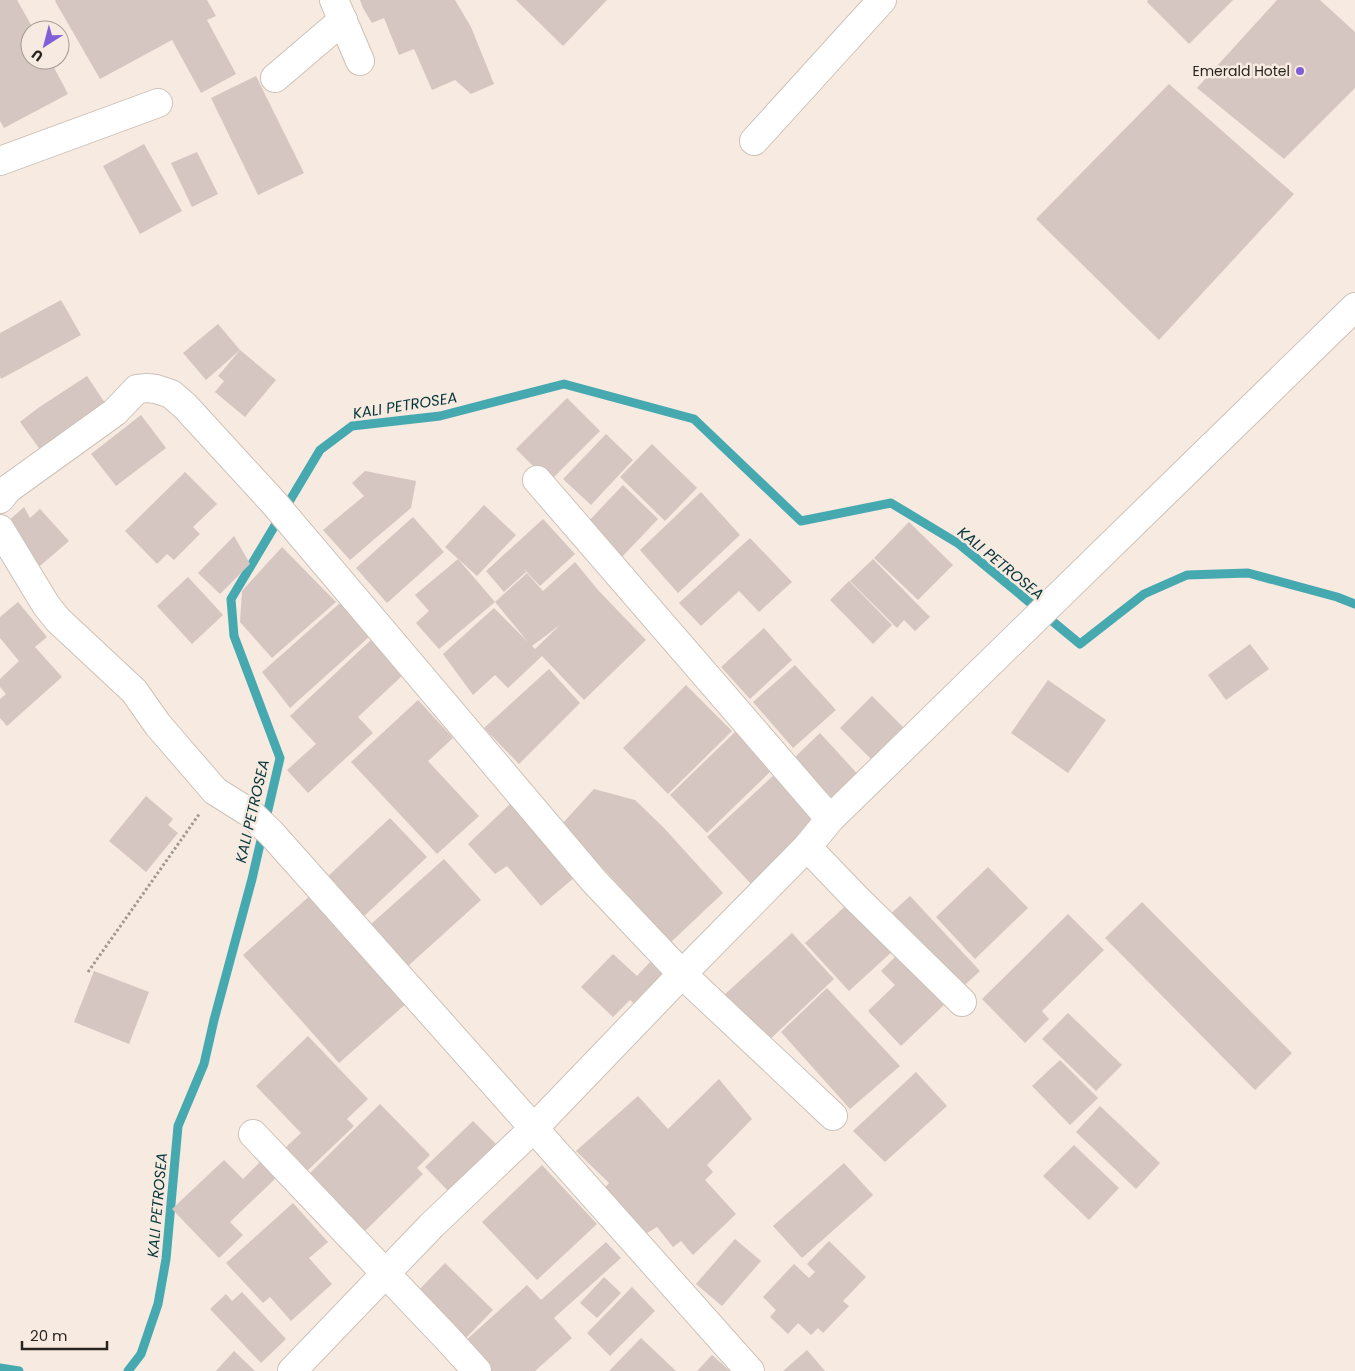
<svg xmlns="http://www.w3.org/2000/svg" width="1355" height="1371" viewBox="0 0 1355 1371" font-family="Poppins,sans-serif">
  <style>
    .lines { fill: none; stroke-linecap: round; stroke-linejoin: round }
    .stream { stroke: #47a9b0; stroke-width: 9 }
    .building { fill: #d5c6c1; fill-rule: evenodd }
    .minor-casing { stroke: #cdc2b8; stroke-width: 30 }
    .path { stroke: #a19891; stroke-width: 3; stroke-dasharray: 2.5 2.5; stroke-linecap: butt }
    .minor { stroke: #fff; stroke-width: 28 }
    .poi-dot { fill: #7f5ed9; stroke: #f7eae1; stroke-width: 2 }
    .labels { text-anchor: middle; dominant-baseline: central; stroke-width: 5; stroke-linejoin: round; paint-order: stroke }
    .poi-label { font-size: 14px; fill: #282420; stroke: #f7eae1; text-anchor: end }
    .water-label { font-size: 15px; font-style: italic; fill: #053639; stroke: #f7eae1 }
  </style>
  <rect width="100%" height="100%" fill="#f7eae1"/>
  <g class="lines">
    <!-- stream -->
    <g class="stream">
      <polyline points="0,1368 19,1371"/>
      <polyline points="128,1371 141,1354 158,1304 166,1259 178,1126 204,1064 214,1020 252,879 280,758 234,636 231,599 320,450 352,426 440,416 564,384 694,419 801,521 891,503 959,544 1080,644 1144,594 1187,575 1248,573 1337,597 1355,604"/>
    </g>
  </g>
  <!-- building -->
  <g class="building">
    <polygon points="0,0 17,0 34,30 30,30 30,60 50,60 68,94 4,128 0,121"/>
    <polygon points="56,0 207,0 216,16 207,20 236,74 201,93 172,40 100,79 55,1"/>
    <polygon points="360,0 455,0 471,27 494,84 471,94 455,80 432,90 414,49 399,55 384,18 372,23 363,8"/>
    <polygon points="516,0 607,0 563,46"/>
    <polygon points="1148,0 1233,0 1189,44 1147,2"/>
    <polygon points="1277,0 1320,0 1355,32 1355,88 1284,159 1197,88"/>
    <polygon points="256,76 304,173 258,195 211,98"/>
    <polygon points="1169,84 1294,194 1159,340 1036,219"/>
    <polygon points="144,144 182,211 140,234 103,166"/>
    <polygon points="197,152 218,194 192,207 171,163"/>
    <polygon points="61,300 81,335 1,379 0,376 0,333"/>
    <polygon points="218,324 240,350 206,380 183,353"/>
    <polygon points="240,350 276,380 245,417 215,392 224,381 218,376"/>
    <polygon points="87,376 109,409 44,455 20,422 38,408"/>
    <polygon points="567,398 600,431 549,482 516,449"/>
    <polygon points="141,415 166,448 116,486 91,454"/>
    <polygon points="606,434 633,460 591,505 563,479"/>
    <polygon points="652,444 697,488 665,521 620,477"/>
    <polygon points="365,471 416,481 411,508 350,560 323,530 364,496 352,483"/>
    <polygon points="185,472 217,504 193,527 200,534 174,560 167,554 157,564 125,531"/>
    <polygon points="623,485 658,519 621,558 586,524"/>
    <polygon points="701,492 740,535 678,593 640,550"/>
    <polygon points="484,505 516,535 477,576 445,547"/>
    <polygon points="24,507 30,518 40,509 69,541 33,572 6,523"/>
    <polygon points="413,517 444,552 387,603 356,568"/>
    <polygon points="543,519 575,554 540,586 524,569 526,572 504,592 486,571"/>
    <polygon points="909,522 953,565 918,600 874,558"/>
    <polygon points="234,536 250,564 220,594 198,573"/>
    <polygon points="750,538 792,582 759,612 739,591 701,626 679,603"/>
    <polygon points="282,547 336,602 272,658 240,622 242,591"/>
    <polygon points="458,559 495,602 439,649 416,623 429,611 415,595"/>
    <polygon points="873,559 930,617 915,631 904,620 897,628 850,581"/>
    <path d="M575,562L598,590L646,640L584,700L542,656L508,688L495,675L473,695L443,654L494,608L528,642L495,602L527,573L543,591ZM560,625L535,649L532,646Z"/>
    <polygon points="188,577 223,615 192,644 157,606"/>
    <polygon points="849,581 892,625 873,644 830,600"/>
    <polygon points="18,602 47,637 35,647 62,677 7,726 0,718 0,699 6,694 0,687 0,679 19,661 0,638 0,617"/>
    <polygon points="340,603 369,637 290,708 262,672"/>
    <polygon points="764,628 792,660 750,699 721,667"/>
    <polygon points="372,639 404,674 358,717 373,733 308,793 287,770 316,744 290,716"/>
    <polygon points="1250,644 1269,669 1226,700 1208,675"/>
    <polygon points="795,665 836,710 793,748 753,702"/>
    <polygon points="549,669 580,703 519,764 484,728"/>
    <polygon points="1048,680 1106,720 1068,773 1011,733"/>
    <polygon points="686,685 732,731 668,794 623,748"/>
    <polygon points="872,696 908,732 876,764 840,728"/>
    <polygon points="418,700 453,738 428,761 479,816 437,854 351,762"/>
    <polygon points="736,731 773,769 707,833 670,795"/>
    <polygon points="820,733 863,780 836,803 795,757"/>
    <polygon points="775,774 820,823 753,886 707,837"/>
    <polygon points="594,789 635,800 664,828 723,893 671,942 562,824"/>
    <polygon points="146,796 173,819 168,825 178,833 146,872 109,841"/>
    <polygon points="512,802 575,877 541,906 507,866 495,874 468,844"/>
    <polygon points="390,818 427,857 362,918 325,879"/>
    <polygon points="444,859 481,900 408,966 370,925"/>
    <polygon points="988,867 1028,908 975,959 936,917"/>
    <polygon points="312,894 408,1002 339,1063 243,955"/>
    <polygon points="910,896 980,971 955,994 885,919"/>
    <polygon points="851,901 895,949 849,991 805,943"/>
    <polygon points="1142,902 1292,1053 1255,1090 1105,938"/>
    <polygon points="1068,914 1104,950 1042,1011 1049,1019 1025,1043 982,999"/>
    <polygon points="792,933 834,979 766,1043 723,996"/>
    <polygon points="613,954 637,976 651,961 668,977 639,1008 630,1000 613,1017 581,987"/>
    <polygon points="898,954 945,1004 901,1046 868,1011 895,985 881,971"/>
    <polygon points="94,971 149,992 129,1044 74,1022"/>
    <polygon points="827,988 900,1066 850,1109 781,1032"/>
    <polygon points="1068,1013 1122,1065 1096,1091 1042,1039"/>
    <polygon points="308,1036 368,1099 347,1119 354,1126 306,1172 284,1149 301,1133 256,1086"/>
    <polygon points="1060,1060 1098,1098 1070,1125 1032,1086"/>
    <polygon points="916,1072 947,1106 885,1162 853,1131"/>
    <polygon points="719,1079 752,1119 707,1165 713,1172 705,1180 736,1214 693,1255 681,1241 673,1247 657,1227 647,1233 604,1189 609,1183 576,1151 638,1096 668,1129"/>
    <polygon points="380,1104 430,1155 417,1168 423,1174 363,1233 307,1176"/>
    <polygon points="1100,1106 1160,1163 1136,1189 1076,1132"/>
    <polygon points="473,1121 501,1149 453,1196 425,1167"/>
    <polygon points="1074,1145 1119,1188 1089,1220 1043,1176"/>
    <polygon points="224,1160 243,1179 261,1161 277,1177 230,1222 243,1235 219,1258 172,1209"/>
    <polygon points="844,1163 873,1195 802,1258 773,1226"/>
    <polygon points="542,1165 597,1224 537,1280 482,1222"/>
    <polygon points="293,1203 328,1242 309,1258 332,1284 291,1321 270,1297 263,1303 226,1263"/>
    <polygon points="735,1239 761,1261 722,1306 696,1284"/>
    <polygon points="829,1241 866,1277 843,1301 849,1306 823,1333 818,1328 811,1335 798,1323 788,1334 770,1317 776,1310 763,1297 794,1264 809,1278 815,1272 807,1264"/>
    <polygon points="606,1242 621,1258 554,1318 572,1338 535,1371 491,1371 464,1342 527,1285 541,1300"/>
    <polygon points="445,1263 493,1310 462,1342 414,1295"/>
    <polygon points="604,1277 621,1293 597,1318 580,1303"/>
    <polygon points="632,1287 655,1311 610,1356 587,1333"/>
    <polygon points="242,1292 286,1339 261,1363 210,1309 226,1294 232,1301"/>
    <polygon points="641,1338 676,1371 609,1371"/>
    <polygon points="807,1350 825,1371 783,1371"/>
    <polygon points="234,1351 255,1371 216,1371"/>
    <polygon points="712,1355 730,1371 697,1371"/>
  </g>
  <g class="lines">
    <!-- minor casing -->
    <g class="minor-casing">
      <g id="minor">
        <polyline points="334,0 360,61"/>
        <polyline points="275,78 343,20"/>
        <polyline points="754,141 882,0"/>
        <polyline points="0,161 158,103"/>
        <polyline points="537,480 830,819"/>
        <polyline points="0,499 8,489 115,412 137,389 147,388 156,389 171,394 185,406 274,503 594,881 682,974 833,1116"/>
        <polyline points="0,529 46,605 58,620 134,691 158,725 215,791 250,813 271,833 750,1371"/>
        <polyline points="807,847 856,898 962,1002"/>
        <polyline points="253,1134 446,1337 477,1371"/>
        <polyline points="292,1371 432,1225 534,1128 682,974 807,847 830,819 1355,307"/>
      </g>
    </g>
    <!-- path -->
    <polyline class="path" points="88,972 200,813"/>
    <!-- minor -->
    <use href="#minor" class="minor"/>
  </g>
  <!-- markers -->
  <circle class="poi-dot" cx="1300" cy="71" r="5"/>
  <g class="labels">
    <!-- poi labels -->
    <g class="poi-label">
      <text x="1290" y="71">Emerald Hotel</text>
    </g>
    <!-- water labels -->
    <g class="water-label">
      <text transform="translate(405 405) rotate(-9)">KALI PETROSEA</text>
      <text transform="translate(1001 563) rotate(39)">KALI PETROSEA</text>
      <text transform="translate(252 811) rotate(-77)">KALI PETROSEA</text>
      <text transform="translate(157 1205) rotate(-85)">KALI PETROSEA</text>
    </g>
  </g>
  <!-- north arrow -->
  <g transform="translate(45 45) rotate(216)"><circle r="24" fill="#f7eae1" stroke="#a49b94"/>
  <path d="M0-4L9 19L0 12L-9 19Z" fill="#7f5ed9"/>
  <text y="-8" font-size="14" font-weight="bold" text-anchor="middle" fill="#282420">U</text>
  </g>
  <!-- scale -->
  <path d="M22 1341v8h85v-8" fill="none" stroke="#282420" stroke-width="2.5"/>
  <text x="30" y="1341" font-size="15" fill="#282420" stroke="#f7eae1" stroke-width="4" paint-order="stroke">20 m</text>
</svg>
